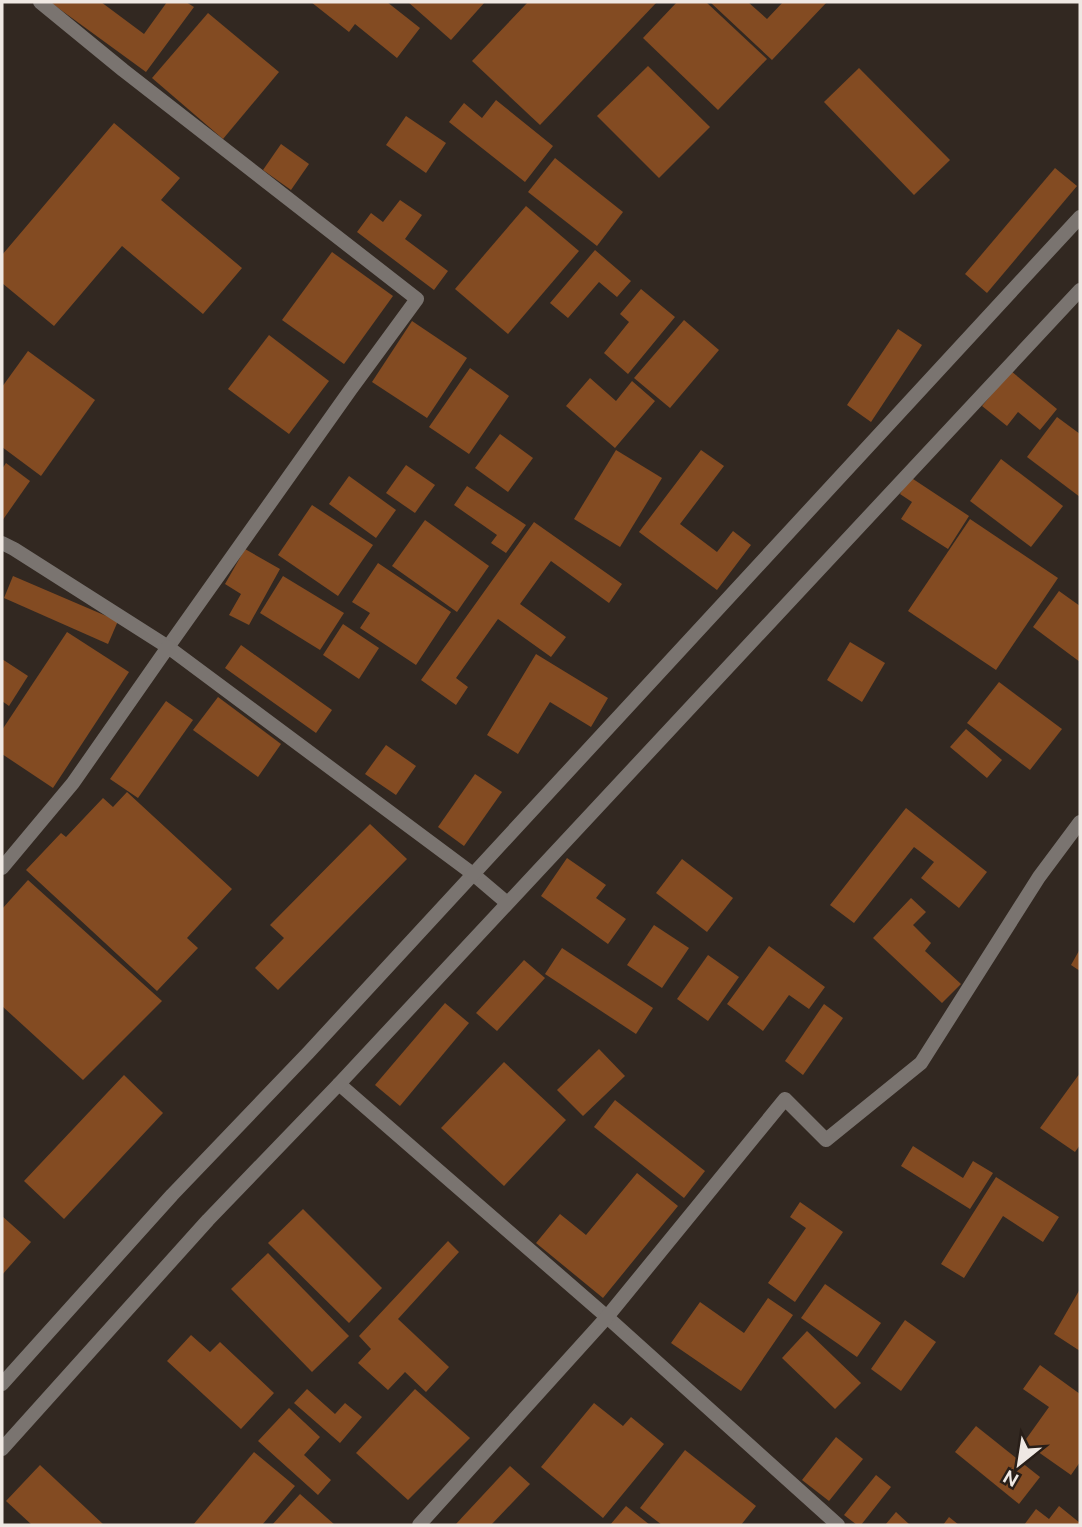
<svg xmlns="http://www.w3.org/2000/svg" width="1082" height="1527" viewBox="0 0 1082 1527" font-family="Ubuntu,sans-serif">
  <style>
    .building { fill: #834b22 }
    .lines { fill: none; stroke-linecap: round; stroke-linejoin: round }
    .minor { stroke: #7a7470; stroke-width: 14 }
  </style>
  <rect width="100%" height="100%" fill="#322821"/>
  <!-- building -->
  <g class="building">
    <polygon points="50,2 101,2 144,34 167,2 186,2 194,7 146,72"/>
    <polygon points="311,2 387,2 420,28 397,58 355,24 349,32"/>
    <polygon points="408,2 485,2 451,40"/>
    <polygon points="528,2 657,2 540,125 472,61"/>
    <polygon points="677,2 706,2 767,59 718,110 643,38"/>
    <polygon points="710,2 748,2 767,19 783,2 827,2 772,60"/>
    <polygon points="208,13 279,72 223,139 152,78"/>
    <polygon points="648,66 710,127 659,178 597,116"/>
    <polygon points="859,68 950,160 914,195 824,102"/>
    <polygon points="496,100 553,146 525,182 449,122 464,103 482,118"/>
    <polygon points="406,116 446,143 426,173 386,145"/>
    <polygon points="114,123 180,178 161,200 242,268 203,314 122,246 54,326 2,283 2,255"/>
    <polygon points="281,144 309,164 291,190 263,170"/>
    <polygon points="555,158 623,212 597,246 528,192"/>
    <polygon points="1055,168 1077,186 987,293 965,274"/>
    <polygon points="400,200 422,215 405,239 448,271 434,290 357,232 371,213 383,222"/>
    <polygon points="526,206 579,251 508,334 455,289"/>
    <polygon points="595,250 631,281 617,297 599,282 568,318 550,303"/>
    <polygon points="332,252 393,296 344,364 282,320"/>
    <polygon points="641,289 675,317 628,374 604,353 629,322 620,314"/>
    <polygon points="684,320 719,350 670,408 634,378"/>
    <polygon points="412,321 467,358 427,418 372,382"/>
    <polygon points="898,329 922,345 871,422 847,405"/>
    <polygon points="269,335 329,381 289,434 228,389"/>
    <polygon points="28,351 95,400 41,476 2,447 2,387"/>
    <polygon points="470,368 509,396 469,454 429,427"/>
    <polygon points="1011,371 1057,409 1040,430 1018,412 1007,426 982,406"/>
    <polygon points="590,378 616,401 632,381 655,401 615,448 566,406"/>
    <polygon points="1057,417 1080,434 1080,497 1027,457"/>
    <polygon points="500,434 533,458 508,492 475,468"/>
    <polygon points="616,450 662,478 620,547 574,519"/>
    <polygon points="701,450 724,466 680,524 717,552 733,531 751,545 717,590 639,532"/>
    <polygon points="1001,459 1063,506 1031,547 970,501"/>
    <polygon points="6,463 30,481 2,521 2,469"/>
    <polygon points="406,465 435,485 415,513 386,493"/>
    <polygon points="349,476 396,510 376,538 329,504"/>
    <polygon points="910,477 969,516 948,549 901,519 912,502 900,494"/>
    <polygon points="467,486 526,525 506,553 491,543 497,535 454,505"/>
    <polygon points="312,505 373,545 338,596 278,555"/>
    <polygon points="970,519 1058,578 996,670 908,611"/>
    <polygon points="425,520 489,566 457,612 392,566"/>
    <polygon points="534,522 622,584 609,603 551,561 520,604 566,637 551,657 498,619 456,678 468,687 456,705 421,680"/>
    <polygon points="245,549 280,569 249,625 229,615 241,594 225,584"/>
    <polygon points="378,563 451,612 416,665 360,628 370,613 352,602"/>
    <polygon points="13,576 118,621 108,644 4,598"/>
    <polygon points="283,576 344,613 320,650 260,613"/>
    <polygon points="1059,591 1080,606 1080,662 1033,627"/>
    <polygon points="343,624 379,648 359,679 323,655"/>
    <polygon points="67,632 129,672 53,788 2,754 2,730"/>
    <polygon points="850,642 885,663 862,702 827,680"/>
    <polygon points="241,645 332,710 316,733 225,668"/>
    <polygon points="536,654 608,698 591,727 550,702 518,754 487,735"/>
    <polygon points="2,659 28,676 9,706 2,701"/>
    <polygon points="999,682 1062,729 1030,770 967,723"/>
    <polygon points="218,697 281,744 258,777 193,730"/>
    <polygon points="166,701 193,720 138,798 110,779"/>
    <polygon points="966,729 1002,760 987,778 950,747"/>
    <polygon points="386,745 416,766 396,795 365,774"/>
    <polygon points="475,774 502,792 464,846 438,827"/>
    <polygon points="127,792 232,889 187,938 198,948 157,991 26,870 61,833 66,837 103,798 113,807"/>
    <polygon points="906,808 987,872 959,908 921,878 934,862 914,847 854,923 830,905"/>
    <polygon points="370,824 407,859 278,990 255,968 284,938 270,925"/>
    <polygon points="567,858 606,885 596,898 626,919 608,944 541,896"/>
    <polygon points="682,859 733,898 707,932 656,893"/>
    <polygon points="28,880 162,1001 83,1080 2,1006 2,909"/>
    <polygon points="911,898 926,912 913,925 931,943 925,951 961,984 942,1003 873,938"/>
    <polygon points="654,925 689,948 662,988 627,965"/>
    <polygon points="769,946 825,987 809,1009 789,995 763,1031 727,1004"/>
    <polygon points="562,948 653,1008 636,1034 545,974"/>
    <polygon points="1080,949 1080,971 1071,965"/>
    <polygon points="708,955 739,977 708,1021 677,999"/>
    <polygon points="524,960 545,978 497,1031 476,1013"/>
    <polygon points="445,1003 469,1023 400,1106 375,1085"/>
    <polygon points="824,1004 843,1018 803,1075 785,1061"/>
    <polygon points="599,1049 625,1076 583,1116 557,1090"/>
    <polygon points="504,1062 566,1120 504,1186 441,1128"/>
    <polygon points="1080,1073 1080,1145 1075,1152 1040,1128"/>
    <polygon points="124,1075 163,1113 64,1219 24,1181"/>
    <polygon points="615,1100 705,1171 684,1198 594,1127"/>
    <polygon points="913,1146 963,1178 973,1161 993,1173 970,1209 901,1166"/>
    <polygon points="637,1173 678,1206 603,1298 536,1243 560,1214 586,1235"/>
    <polygon points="996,1177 1059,1217 1043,1242 1003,1216 964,1278 941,1264"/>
    <polygon points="800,1202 843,1232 795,1302 768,1283 806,1228 790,1217"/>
    <polygon points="303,1209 382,1288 349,1323 268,1243"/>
    <polygon points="2,1216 31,1242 2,1275"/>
    <polygon points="448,1241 459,1252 398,1319 449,1367 426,1392 405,1372 388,1390 358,1363 371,1349 359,1336"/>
    <polygon points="268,1253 349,1336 312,1372 231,1289"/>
    <polygon points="825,1284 881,1323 857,1357 801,1318"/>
    <polygon points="1080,1289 1080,1351 1054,1334"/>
    <polygon points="768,1298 793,1315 741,1391 671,1343 700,1302 744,1333"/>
    <polygon points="905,1320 936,1342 901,1391 871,1369"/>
    <polygon points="807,1331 861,1383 835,1409 782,1358"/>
    <polygon points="191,1335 210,1352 220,1342 274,1393 241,1429 167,1361"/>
    <polygon points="1040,1365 1080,1394 1080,1462 1071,1475 1024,1442 1049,1407 1023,1389"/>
    <polygon points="307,1389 335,1414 345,1403 362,1417 340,1443 294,1403"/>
    <polygon points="415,1389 470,1438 408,1500 356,1453"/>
    <polygon points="594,1403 623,1426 631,1417 664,1444 603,1518 541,1467"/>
    <polygon points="289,1408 320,1437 304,1455 331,1480 318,1495 258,1441"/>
    <polygon points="976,1426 1040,1477 1019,1504 955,1452"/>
    <polygon points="836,1437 863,1459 829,1501 802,1480"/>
    <polygon points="685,1450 756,1506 741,1525 662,1525 640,1508"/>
    <polygon points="254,1452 295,1486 262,1525 193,1525"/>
    <polygon points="40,1465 104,1525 32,1525 6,1501"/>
    <polygon points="510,1466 530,1484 491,1525 455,1525"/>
    <polygon points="876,1475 891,1487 861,1525 857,1525 844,1515"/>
    <polygon points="300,1494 335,1525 272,1525"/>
    <polygon points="626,1506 650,1525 610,1525"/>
    <polygon points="1059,1506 1080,1523 1080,1525 1024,1525 1036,1509 1049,1519"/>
    <polygon points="896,1512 910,1525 885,1525"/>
    <polygon points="949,1517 959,1525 943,1525"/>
  </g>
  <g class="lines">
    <!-- minor -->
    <g class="minor">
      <polyline points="2,543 14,549 168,647 351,389 417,299 123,70 40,2"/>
      <polyline points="2,868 73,783 168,647 473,874 507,903"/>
      <polyline points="339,1084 607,1317 838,1525"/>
      <polyline points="2,1384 172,1195 308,1053 1080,217"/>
      <polyline points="2,1449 208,1220 339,1084 1080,290"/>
      <polyline points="419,1525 607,1317 785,1099 826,1140 921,1063 1039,877 1080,822"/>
    </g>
  </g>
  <!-- border -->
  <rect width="1082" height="1527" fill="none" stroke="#efe8e3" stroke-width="7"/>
  <!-- north arrow -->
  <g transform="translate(1019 1464) rotate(210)" stroke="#281e18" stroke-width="5" paint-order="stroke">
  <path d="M0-5L12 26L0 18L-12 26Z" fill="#efe8e3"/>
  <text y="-10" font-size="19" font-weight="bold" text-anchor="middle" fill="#efe8e3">N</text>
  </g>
</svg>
